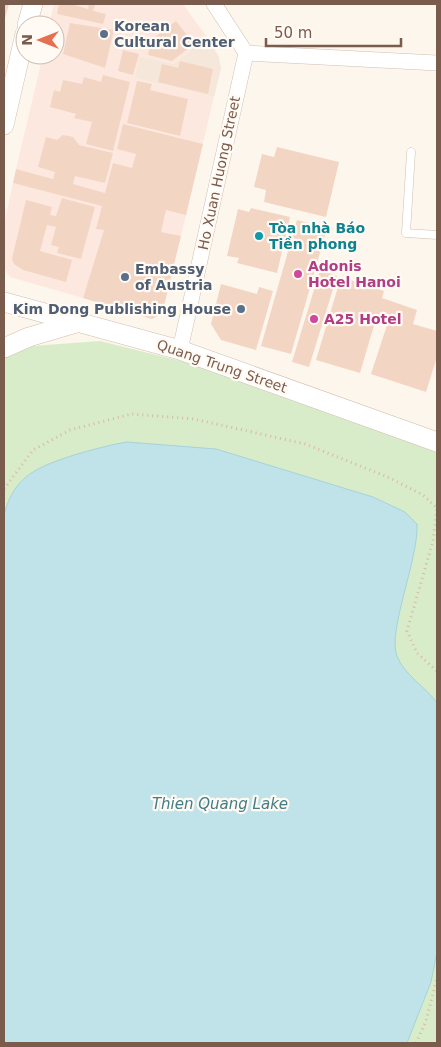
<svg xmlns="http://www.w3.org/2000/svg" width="441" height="1047" viewBox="0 0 441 1047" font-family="'DejaVu Sans',sans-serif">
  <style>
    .residential { fill: #f5e8da }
    .commercial { fill: #fde8e0 }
    .green { fill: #d8ecc9 }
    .water { fill: #bfe3e8; stroke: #a5d3da }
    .building { fill: #f3d5c3 }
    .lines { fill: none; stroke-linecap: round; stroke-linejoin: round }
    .service-casing { stroke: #d1beb0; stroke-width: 9 }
    .minor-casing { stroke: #d1beb0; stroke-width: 16 }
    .tertiary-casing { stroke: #d1beb0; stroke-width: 20 }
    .path { stroke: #d9b8a5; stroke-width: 3; stroke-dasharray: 1 4; stroke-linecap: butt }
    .service { stroke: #fff; stroke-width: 8 }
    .minor { stroke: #fff; stroke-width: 15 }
    .tertiary { stroke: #fff; stroke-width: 19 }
    .service-dot { fill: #5c6f8a; stroke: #fffaf3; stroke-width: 2 }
    .culture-dot { fill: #0f9aa8; stroke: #fffaf3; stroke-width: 2 }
    .hotel-dot { fill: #d1479c; stroke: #fffaf3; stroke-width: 2 }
    .labels { text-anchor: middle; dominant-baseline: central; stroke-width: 4.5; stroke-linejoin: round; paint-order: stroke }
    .service-label { font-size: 14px; font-weight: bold; fill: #4e5e75; stroke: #fffaf3; text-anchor: start }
    .street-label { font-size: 14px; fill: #7a5c4d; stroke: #fffaf3 }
    .culture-label { font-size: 14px; font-weight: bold; fill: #0d838f; stroke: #fffaf3; text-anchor: start }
    .hotel-label { font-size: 14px; font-weight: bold; fill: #b23c85; stroke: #fffaf3; text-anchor: start }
    .water-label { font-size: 15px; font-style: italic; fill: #437c86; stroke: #fffaf3 }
  </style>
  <rect width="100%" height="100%" fill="#fdf6ec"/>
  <!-- residential -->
  <polygon class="residential" points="207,37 219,57 221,69 214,97 134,78 139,56 174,64"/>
  <!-- commercial -->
  <polygon class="commercial" points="54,4 183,4 207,37 174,64 139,56 134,78 214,97 191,193 147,182 169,198 189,203 178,248 104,231 83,298 10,277 4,268 4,224 13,183 105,193 16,169 43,55 55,55 55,25 49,25"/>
  <!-- green -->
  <polygon class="green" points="100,341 197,365 437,448 437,1043 4,1043 4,358 33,346"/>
  <!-- water -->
  <path class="water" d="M127,442L216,449L373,497L405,512L417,524C419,558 387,632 397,656C404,675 426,687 437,703V952L431,982L407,1043H4V515C14,475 38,467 74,455C92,450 108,445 127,442Z"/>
  <!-- building -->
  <g class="building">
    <polygon points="4,4 9,4 4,22"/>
    <polygon points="59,4 71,4 88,9 89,4 95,4 93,11 106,14 103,24 57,14"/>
    <polygon points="176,21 194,44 172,61 148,55 151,40"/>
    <polygon points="70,23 114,30 105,68 63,54"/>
    <polygon points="123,50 139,54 133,75 118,71"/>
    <polygon points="180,61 213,69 208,94 158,82 162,64 178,68"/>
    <polygon points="103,75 130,82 113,151 86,144 92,122 74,118 76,114 50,107 54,90 60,92 63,80 82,84 84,77 101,82"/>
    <polygon points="137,81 152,84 150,90 188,99 180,136 127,123"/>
    <polygon points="123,124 203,144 186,215 166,210 161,232 181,236 162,314 152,319 83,298 104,230 96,229 102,206 13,183 16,169 53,179 55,172 38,167 46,137 57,140 63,135 69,136 73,137 79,145 113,153 105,183 75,176 73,184 105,193 113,163 132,168 136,154 117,149"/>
    <polygon points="277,147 339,162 326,217 264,202 266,190 254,187 262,154 274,157"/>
    <polygon points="62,198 95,207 81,259 57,253 59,247 51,245 56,227 47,225 40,251 72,260 66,282 23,270 14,264 12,259 26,200 52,207 50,215 56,216"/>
    <polygon points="251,208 290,217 277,273 237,263 239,258 227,256 238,209 249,212"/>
    <polygon points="297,220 327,228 291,354 261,346"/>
    <polygon points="320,270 337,276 309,367 292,362"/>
    <polygon points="341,277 384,291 382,298 417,310 413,324 437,331 437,357 426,392 371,374 389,319 377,315 360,373 316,360"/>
    <polygon points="221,284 257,294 259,287 273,291 256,350 221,340 211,324"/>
  </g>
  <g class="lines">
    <!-- service casing -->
    <g class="service-casing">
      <polyline id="service" points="411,152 406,233 437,235"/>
    </g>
    <!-- minor casing -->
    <g class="minor-casing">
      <g id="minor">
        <polyline points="246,53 437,63"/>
        <polyline points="180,350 246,53 214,4"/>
      </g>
    </g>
    <!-- tertiary casing -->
    <g class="tertiary-casing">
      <g id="tertiary">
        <polyline points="27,25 33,4"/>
        <polyline points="4,125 25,34"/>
        <polyline points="4,302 180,350 437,442"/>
        <polyline points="4,348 29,337 80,322"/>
      </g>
    </g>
    <!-- path -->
    <g class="path">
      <polyline points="4,489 33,450 70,430 132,414 194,419 305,444 390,478 423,495 437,508 433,541 407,631 417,653 437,671"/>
      <polyline points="416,1043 426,1021 437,978"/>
    </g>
    <!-- service -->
    <use href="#service" class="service"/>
    <!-- minor -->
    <use href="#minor" class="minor"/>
    <!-- tertiary -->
    <use href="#tertiary" class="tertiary"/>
  </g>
  <!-- markers -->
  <g class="service-dot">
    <circle cx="104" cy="34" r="5"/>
    <circle cx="125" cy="277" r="5"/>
    <circle cx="241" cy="309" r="5"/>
  </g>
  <circle class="culture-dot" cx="259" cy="236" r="5"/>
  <g class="hotel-dot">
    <circle cx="298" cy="274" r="5"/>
    <circle cx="314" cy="319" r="5"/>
  </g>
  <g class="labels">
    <!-- service labels -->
    <g class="service-label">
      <text x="114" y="26">Korean<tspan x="114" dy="16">Cultural Center</tspan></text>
      <text x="135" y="269">Embassy<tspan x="135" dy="16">of Austria</tspan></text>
      <text x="231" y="309" text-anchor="end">Kim Dong Publishing House</text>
    </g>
    <!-- street labels -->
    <g class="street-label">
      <text transform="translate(219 173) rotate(-78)">Ho Xuan Huong Street</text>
      <text transform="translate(222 366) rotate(19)">Quang Trung Street</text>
    </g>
    <!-- culture labels -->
    <g class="culture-label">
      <text x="269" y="228">Tòa nhà Báo<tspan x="269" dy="16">Tiền phong</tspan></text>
    </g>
    <!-- hotel labels -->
    <g class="hotel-label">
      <text x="308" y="266">Adonis<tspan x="308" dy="16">Hotel Hanoi</tspan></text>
      <text x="324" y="319">A25 Hotel</text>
    </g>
    <!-- water labels -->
    <g class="water-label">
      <text x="220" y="804">Thien Quang Lake</text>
    </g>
  </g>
  <!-- border -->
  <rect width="441" height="1047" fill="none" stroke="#7a5c4d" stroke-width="10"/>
  <!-- north arrow -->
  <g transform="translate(40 40) rotate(270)"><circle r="24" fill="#fffaf3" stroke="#cabbb1"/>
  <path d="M0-4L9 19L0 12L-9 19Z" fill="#e76f51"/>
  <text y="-8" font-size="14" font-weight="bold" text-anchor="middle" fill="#7a5c4d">N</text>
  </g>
  <!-- scale -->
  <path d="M266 38v8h135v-8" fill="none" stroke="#7a5c4d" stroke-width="2.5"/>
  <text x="274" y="38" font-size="15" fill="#7a5c4d" stroke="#fffaf3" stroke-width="4" paint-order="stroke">50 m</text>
</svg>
